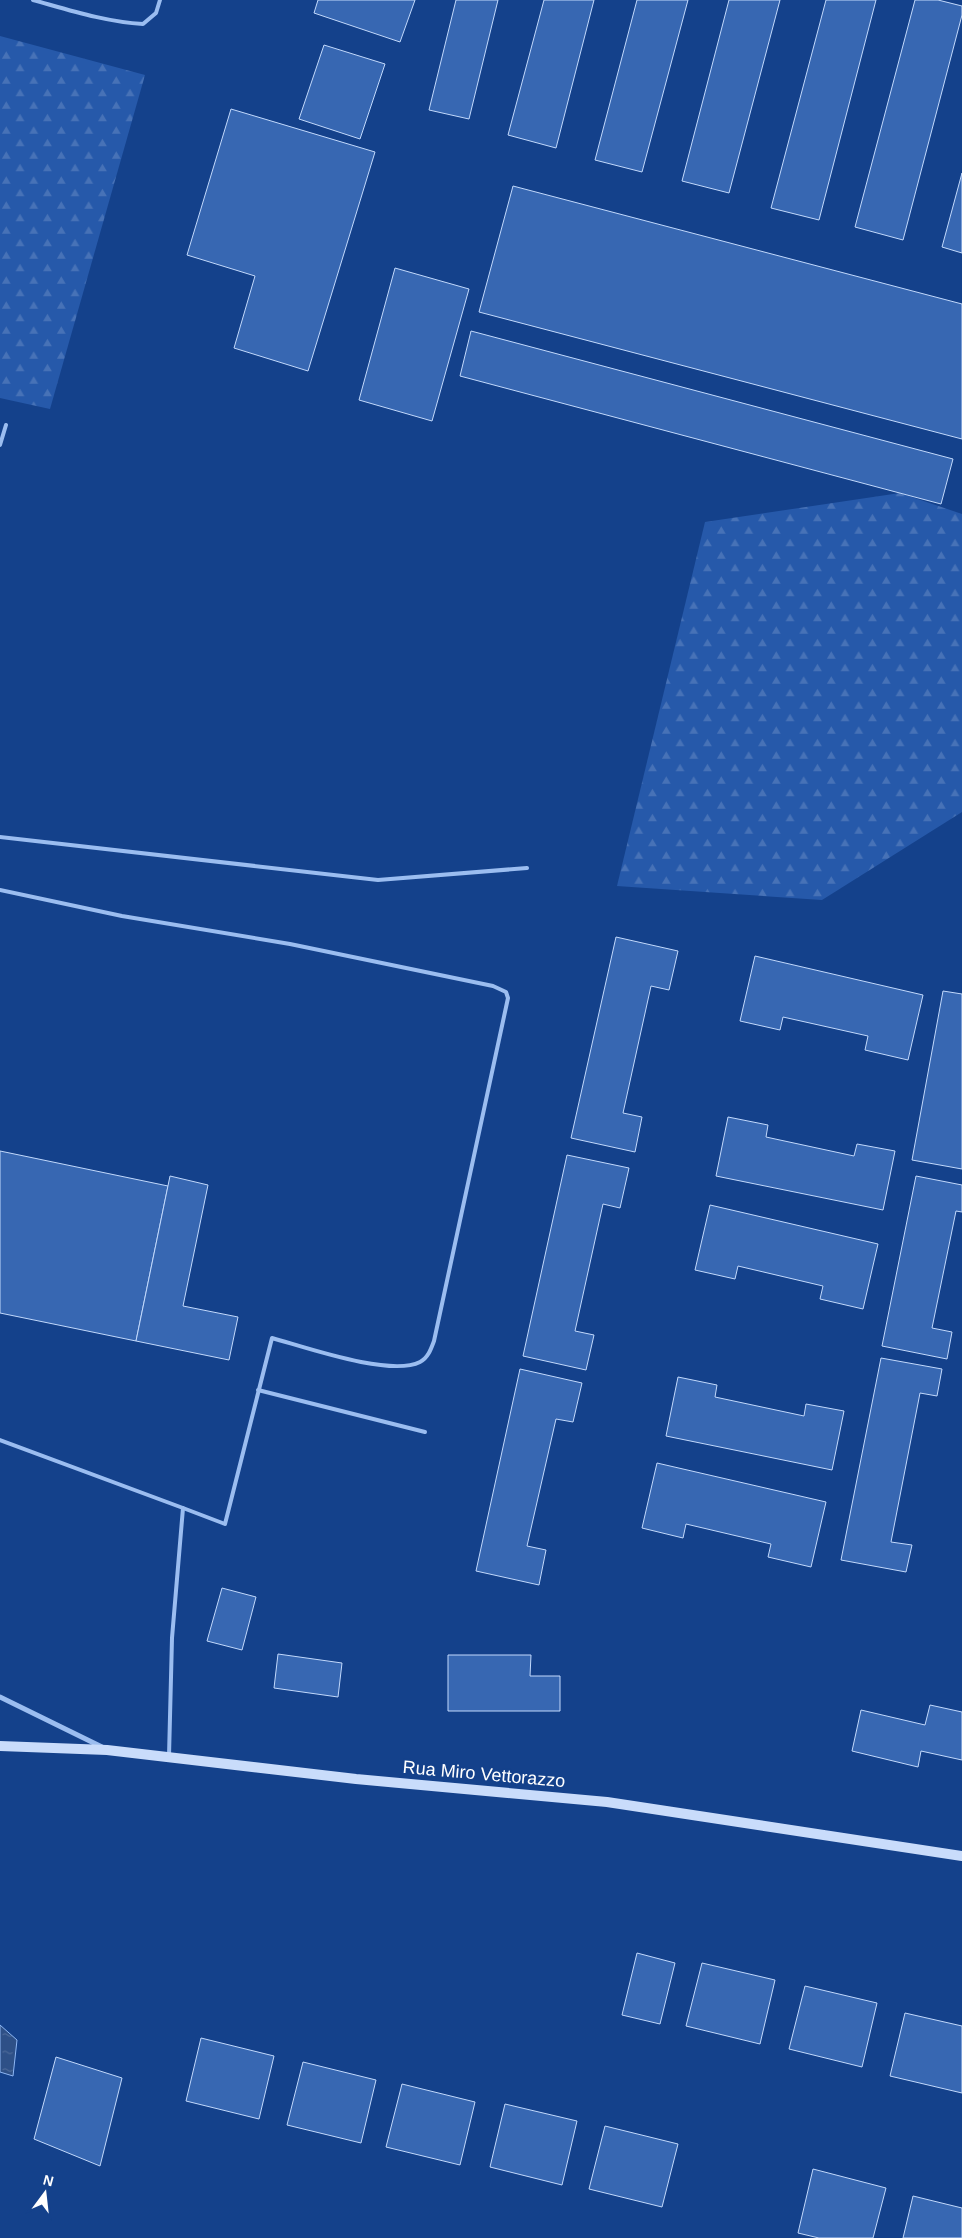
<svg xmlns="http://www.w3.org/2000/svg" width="962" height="2238" viewBox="0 0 962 2238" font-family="Arial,sans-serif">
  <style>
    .forest { fill: url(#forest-firs) }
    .water { fill: url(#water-ripples); stroke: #8db6f3 }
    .building { fill: #3767b2; stroke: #c2d9fc }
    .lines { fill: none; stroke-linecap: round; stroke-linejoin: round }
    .lane { stroke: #9bbdf0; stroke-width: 4 }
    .street { stroke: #9bbdf0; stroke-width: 5 }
    .secondary { stroke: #c9dcfb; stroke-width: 10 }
    .labels { text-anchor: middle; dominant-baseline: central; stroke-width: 4; stroke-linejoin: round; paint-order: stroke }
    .street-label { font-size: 18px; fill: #fff; stroke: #14418b }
  </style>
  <defs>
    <pattern id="forest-firs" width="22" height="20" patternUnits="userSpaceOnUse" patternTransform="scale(1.25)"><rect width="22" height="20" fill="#2659aa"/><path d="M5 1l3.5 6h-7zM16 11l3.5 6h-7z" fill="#4772b7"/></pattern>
    <pattern id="water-ripples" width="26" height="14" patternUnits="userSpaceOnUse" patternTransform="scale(1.25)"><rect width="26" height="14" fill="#2e5087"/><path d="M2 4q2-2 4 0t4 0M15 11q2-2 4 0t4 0" fill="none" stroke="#4d6a99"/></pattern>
  </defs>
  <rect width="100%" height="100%" fill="#14418b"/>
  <!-- forest -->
  <g class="forest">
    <polygon points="0,36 145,75 50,409 0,398"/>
    <polygon points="900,493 962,514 962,812 822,900 617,886 705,522"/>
  </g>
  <!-- water -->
  <polygon class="water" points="0,2025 17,2040 13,2076 0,2072"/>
  <!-- building -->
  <g class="building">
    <polygon points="318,0 415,0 400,42 314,13"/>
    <polygon points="456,0 498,0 469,119 429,110"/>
    <polygon points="544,0 594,0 556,148 508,135"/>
    <polygon points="637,0 688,0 642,172 595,160"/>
    <polygon points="729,0 780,0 729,193 682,181"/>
    <polygon points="826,0 876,0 819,220 771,208"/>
    <polygon points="915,0 938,0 962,6 962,15 903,240 855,227"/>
    <polygon points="324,45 385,64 360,139 299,119"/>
    <polygon points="231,109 375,152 308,371 234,348 255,276 187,255"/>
    <polygon points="962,173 962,253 942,247"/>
    <polygon points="513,186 962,304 962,439 479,312"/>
    <polygon points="395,268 469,289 432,421 359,400"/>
    <polygon points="471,331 953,459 941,504 460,376"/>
    <polygon points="616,937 678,951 669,990 651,986 623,1113 642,1117 635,1152 571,1138"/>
    <polygon points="755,956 923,995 908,1060 865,1050 868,1036 783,1017 780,1030 740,1021"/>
    <polygon points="943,991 962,994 962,1169 912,1160"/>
    <polygon points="728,1117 768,1125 766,1137 854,1156 857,1144 895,1151 883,1210 716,1176"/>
    <polygon points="0,1151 168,1186 136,1341 0,1313"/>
    <polygon points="567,1155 629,1168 620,1208 603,1204 575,1331 594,1335 586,1370 523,1356"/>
    <polygon points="170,1176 208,1185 183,1306 238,1317 229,1360 136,1341"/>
    <polygon points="916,1176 962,1185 962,1212 956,1211 932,1328 952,1332 947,1359 882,1346"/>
    <polygon points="710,1205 878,1244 863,1309 820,1299 823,1286 738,1266 735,1279 695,1270"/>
    <polygon points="881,1358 942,1369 937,1396 920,1393 891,1542 912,1545 906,1572 841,1560"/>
    <polygon points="520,1369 582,1383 573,1422 556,1419 527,1546 546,1550 539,1585 476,1571"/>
    <polygon points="678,1377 717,1385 715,1397 804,1416 806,1404 844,1411 832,1470 666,1436"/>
    <polygon points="657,1463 826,1502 811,1567 768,1557 771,1544 686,1524 683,1538 642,1528"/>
    <polygon points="222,1588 256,1597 242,1650 207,1641"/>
    <polygon points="278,1654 342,1663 338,1697 274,1688"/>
    <polygon points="448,1655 531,1655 530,1676 560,1676 560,1711 448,1711"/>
    <polygon points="930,1705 962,1712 962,1760 921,1751 918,1767 852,1751 861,1710 925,1725"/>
    <polygon points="637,1953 675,1963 660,2024 622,2015"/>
    <polygon points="702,1963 775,1980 760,2044 686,2026"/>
    <polygon points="805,1986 877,2003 862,2067 789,2049"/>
    <polygon points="905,2013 962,2026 962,2093 890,2076"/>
    <polygon points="201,2038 274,2056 259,2119 186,2101"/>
    <polygon points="56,2057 122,2078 100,2166 34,2139"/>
    <polygon points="303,2062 376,2080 361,2143 287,2125"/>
    <polygon points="402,2084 475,2102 460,2165 386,2147"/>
    <polygon points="505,2104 577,2121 562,2185 490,2167"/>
    <polygon points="605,2126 678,2144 662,2207 589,2189"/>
    <polygon points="813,2169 886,2188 873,2238 819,2238 798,2233"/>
    <polygon points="913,2196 962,2208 962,2238 903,2238"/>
  </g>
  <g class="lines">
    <!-- lane -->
    <g class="lane">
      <path d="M33,0C69,10 106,22 143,24L156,13L160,0"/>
      <polyline points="0,445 6,425"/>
      <polyline points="0,837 378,880 527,868"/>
      <path d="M0,890L122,916L290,944L493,986L506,992L508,998L434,1341C431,1349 428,1358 420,1362C390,1377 305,1347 272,1338L225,1524L183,1508"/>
      <polyline points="258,1390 425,1432"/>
      <polyline points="0,1440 183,1508 172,1638 169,1756"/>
    </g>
    <!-- street -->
    <polyline class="street" points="0,1697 102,1747"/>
    <!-- secondary -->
    <polyline class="secondary" points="0,1746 107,1750 356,1779 607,1802 962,1856"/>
  </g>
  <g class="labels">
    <!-- street labels -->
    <g class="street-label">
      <text transform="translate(484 1774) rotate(5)">Rua Miro Vettorazzo</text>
    </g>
  </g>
  <!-- north arrow -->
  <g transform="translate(45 2193) rotate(15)" stroke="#14418b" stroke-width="4" paint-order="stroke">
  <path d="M0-4L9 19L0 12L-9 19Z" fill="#ffffff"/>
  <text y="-8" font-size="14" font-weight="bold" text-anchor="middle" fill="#ffffff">N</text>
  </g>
</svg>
